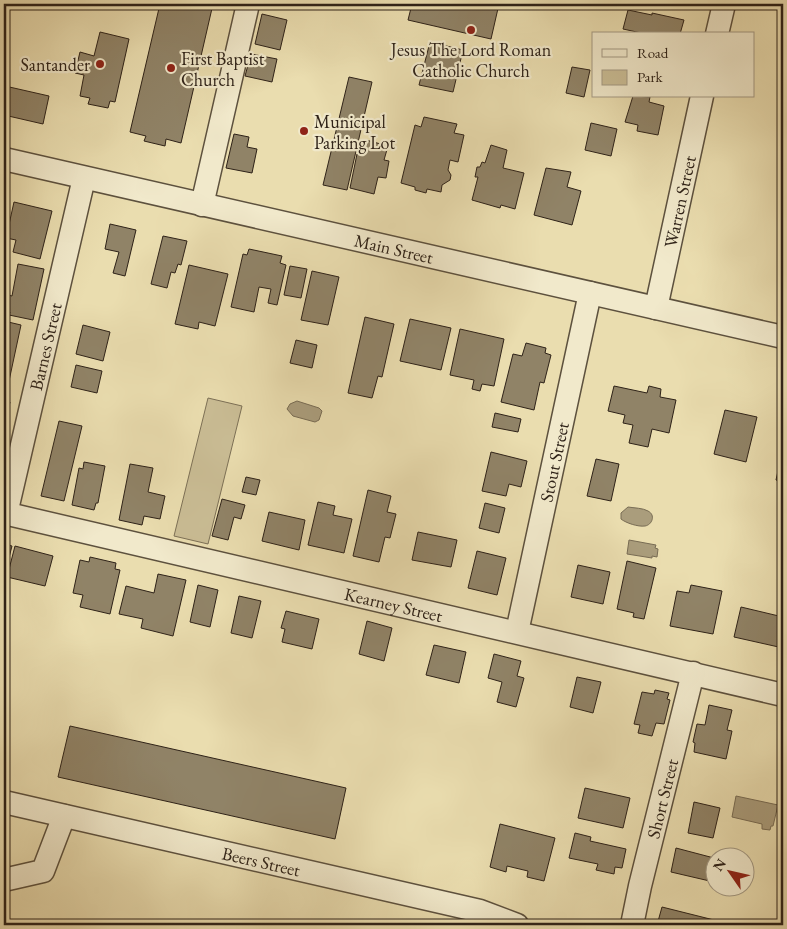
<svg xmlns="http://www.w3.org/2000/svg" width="787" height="929" viewBox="0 0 787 929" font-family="'EB Garamond',serif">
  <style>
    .green { fill: #cabd95; stroke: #7c7056 }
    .water { fill: #aa9d7c; stroke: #786c54 }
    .building { fill: #908367; stroke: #2e2218 }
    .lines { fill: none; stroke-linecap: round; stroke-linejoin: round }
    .minor-casing { stroke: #5d513e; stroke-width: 25 }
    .minor { stroke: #f1e9cb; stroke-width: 22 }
    .poi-dot { fill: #8f2418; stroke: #f1e9cb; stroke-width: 2 }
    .labels { text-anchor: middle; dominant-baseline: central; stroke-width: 4.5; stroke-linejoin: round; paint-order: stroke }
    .poi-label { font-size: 18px; fill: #2e2218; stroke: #f1e9cb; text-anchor: start }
    .street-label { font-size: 18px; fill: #2e2218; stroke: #f1e9cb }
  </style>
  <rect width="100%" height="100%" fill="#eaddaf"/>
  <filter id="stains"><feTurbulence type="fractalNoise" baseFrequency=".004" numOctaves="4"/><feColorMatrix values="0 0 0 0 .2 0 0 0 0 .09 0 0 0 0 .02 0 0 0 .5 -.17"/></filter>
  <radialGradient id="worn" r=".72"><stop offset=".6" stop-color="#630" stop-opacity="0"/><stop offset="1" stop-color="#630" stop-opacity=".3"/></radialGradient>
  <!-- green -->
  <polygon class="green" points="208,398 242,406 208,544 174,536"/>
  <!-- water -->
  <g class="water">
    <polygon points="297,401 319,408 322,411 319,420 315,422 293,416 287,409 290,404"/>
    <path d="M628,507C634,508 643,508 648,511C656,515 652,525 645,526C638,527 626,523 621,519V513Z"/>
    <polygon points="629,540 656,545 655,548 658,549 657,557 652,556 652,558 627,554"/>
    <polygon points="736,796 778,805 773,826 771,826 770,830 762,829 762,824 732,817"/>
  </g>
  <!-- building -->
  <g class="building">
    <polygon points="160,4 213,4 181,143 166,139 165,146 144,141 146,136 130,132"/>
    <polygon points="412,4 499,4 491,39 408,20"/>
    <polygon points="628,10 652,15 652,13 684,20 680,34 646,34 623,29"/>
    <polygon points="262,14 287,20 280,50 255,44"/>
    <polygon points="100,32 129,39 115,102 110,101 108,108 88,104 90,98 80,96 84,75 75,73 80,52 94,56"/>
    <polygon points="430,42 463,50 453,92 419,85"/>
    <polygon points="251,54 277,59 272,82 245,76"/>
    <polygon points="572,67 590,70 584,97 566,93"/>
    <polygon points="349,77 372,82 347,190 323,185"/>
    <polygon points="5,86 49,96 43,124 4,115"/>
    <polygon points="633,96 650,97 649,102 664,106 658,135 637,131 638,125 625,122"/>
    <polygon points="424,117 457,124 454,133 464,135 458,162 450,160 448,170 451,175 450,180 442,185 441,192 427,189 426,193 415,190 415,187 401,183 415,125 421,127"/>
    <polygon points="591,123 617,129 611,156 585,150"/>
    <polygon points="234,134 249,137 247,147 257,149 252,173 226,168"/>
    <polygon points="366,140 388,146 384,160 389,161 386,178 378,177 374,194 350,188 357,154 361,154"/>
    <polygon points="491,145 507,150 503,168 524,173 515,209 501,205 500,208 472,200 478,177 475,177 477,167 480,167 482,162 485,163"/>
    <polygon points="546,168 571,172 567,187 581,191 572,225 534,215"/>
    <polygon points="14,202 52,211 40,259 13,252 16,240 6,238"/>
    <polygon points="110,224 136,230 125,276 113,273 119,252 105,249"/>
    <polygon points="163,236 187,241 181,265 178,264 175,273 171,272 167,288 151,284"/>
    <polygon points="249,249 282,256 280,263 286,265 277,305 268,303 271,289 259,287 254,312 231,307 243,254 247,255"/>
    <polygon points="18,264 44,269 33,320 9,315 10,312 4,311 4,294 12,296"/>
    <polygon points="189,265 228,274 215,326 199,322 198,329 175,324"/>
    <polygon points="290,266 307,269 301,298 284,295"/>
    <polygon points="312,271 339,277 328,325 301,320"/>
    <polygon points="365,317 394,324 382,377 378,376 372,398 348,393"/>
    <polygon points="410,319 451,328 441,370 400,361"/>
    <polygon points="4,321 21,325 9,381 4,380"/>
    <polygon points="83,325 110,332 103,361 76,354"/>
    <polygon points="460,329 504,339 494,386 482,384 480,391 472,389 474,380 450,375"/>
    <polygon points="296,340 317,345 312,368 290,363"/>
    <polygon points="526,343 546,348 545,353 551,355 544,383 540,382 534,410 501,402 513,354 522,356"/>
    <polygon points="76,365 102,371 97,393 71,387"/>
    <polygon points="614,386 647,393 649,386 661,389 660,397 676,400 669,433 652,429 648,447 629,443 633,425 623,423 625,415 608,411"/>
    <polygon points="4,401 10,402 5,422 4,422"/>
    <polygon points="725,410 757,417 746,462 714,454"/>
    <polygon points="495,413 521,419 518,432 492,427"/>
    <polygon points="59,421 82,426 64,501 41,496"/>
    <polygon points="491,452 527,461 521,487 509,484 506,496 482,491"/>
    <polygon points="781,457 783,458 783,482 776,480"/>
    <polygon points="596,459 619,464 611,501 587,496"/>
    <polygon points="84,462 105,466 98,503 96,503 94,510 72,505 79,468 83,469"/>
    <polygon points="130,464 153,468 148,492 165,496 160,519 144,516 142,525 119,520"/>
    <polygon points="246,477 260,480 256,495 242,492"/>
    <polygon points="368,490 391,496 387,512 396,514 390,538 385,537 379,562 353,556"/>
    <polygon points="222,499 245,505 241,519 234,517 228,540 212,536"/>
    <polygon points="318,502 335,506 333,515 352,519 344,553 308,545"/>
    <polygon points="485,503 505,508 499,533 479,528"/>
    <polygon points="269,512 305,520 299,550 262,541"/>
    <polygon points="418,532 457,540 451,567 412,560"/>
    <polygon points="4,544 12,546 4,577"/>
    <polygon points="15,546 53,556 45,586 7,577"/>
    <polygon points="477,551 506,558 497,595 468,588"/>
    <polygon points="90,557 116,563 115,569 120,570 110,614 80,607 83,595 73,593 80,560 89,562"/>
    <polygon points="627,561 656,568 644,619 633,617 634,613 617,609"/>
    <polygon points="578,565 610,572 603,604 571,597"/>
    <polygon points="158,574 186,580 173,636 141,628 143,619 119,614 126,586 154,593"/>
    <polygon points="198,585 218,590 210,627 190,622"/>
    <polygon points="691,585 722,591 713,634 670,626 677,591 689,593"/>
    <polygon points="239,596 261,601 252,638 231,633"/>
    <polygon points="741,607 783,617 783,648 734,637"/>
    <polygon points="286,611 319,619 312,649 282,642 285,629 281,628"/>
    <polygon points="367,621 392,628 384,661 359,654"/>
    <polygon points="434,645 466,652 459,683 426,675"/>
    <polygon points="494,654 521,661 517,676 524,678 516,707 497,702 502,682 488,678"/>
    <polygon points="577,677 601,682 593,713 570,707"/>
    <polygon points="655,690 669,693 667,699 670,700 664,724 656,723 652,736 638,733 640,725 634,724 642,692 654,694"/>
    <polygon points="709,705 732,710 727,730 732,731 726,759 694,752 695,743 693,742 697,724 705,725"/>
    <polygon points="70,726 346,788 335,839 58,777"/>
    <polygon points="585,788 630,798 623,828 578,818"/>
    <polygon points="694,802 720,808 713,838 688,833"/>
    <polygon points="500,824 555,838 544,881 527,877 528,871 507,866 506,872 490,867"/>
    <polygon points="575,833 591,837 590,841 626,849 622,868 615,867 614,874 596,870 598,864 569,858"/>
    <polygon points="676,848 714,858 714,882 671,872"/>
    <polygon points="662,907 722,922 721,925 657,925"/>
  </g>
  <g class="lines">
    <!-- minor casing -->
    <g class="minor-casing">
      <g id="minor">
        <polyline points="717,34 724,4"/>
        <path id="s1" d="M4,159L783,337"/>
        <polyline points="202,205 248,4"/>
        <path id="s2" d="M656,308L702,96"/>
        <path id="s3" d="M4,513L783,695"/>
        <path id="s4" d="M6,514L84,178"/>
        <path id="s5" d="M517,632L590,293"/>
        <path id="s6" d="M4,802L480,911L517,925"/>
        <polyline points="4,879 8,879 43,871 64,816"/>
        <path id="s7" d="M632,925L640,886L693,673"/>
      </g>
    </g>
    <!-- minor -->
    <use href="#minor" class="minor"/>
  </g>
  <!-- markers -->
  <g class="poi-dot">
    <circle cx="471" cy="30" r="5"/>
    <circle cx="100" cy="64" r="5"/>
    <circle cx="171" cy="68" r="5"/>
    <circle cx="304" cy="131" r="5"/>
  </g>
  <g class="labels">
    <!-- poi labels -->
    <g class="poi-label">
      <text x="471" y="49" text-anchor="middle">Jesus The Lord Roman<tspan x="471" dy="21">Catholic Church</tspan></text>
      <text x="181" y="58">First Baptist<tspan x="181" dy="21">Church</tspan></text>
      <text x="90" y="64" text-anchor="end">Santander</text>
      <text x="314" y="121">Municipal<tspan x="314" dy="21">Parking Lot</tspan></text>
    </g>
    <!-- street labels -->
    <g class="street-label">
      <text stroke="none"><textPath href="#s2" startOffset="109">Warren Street</textPath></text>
      <text stroke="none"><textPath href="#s1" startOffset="400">Main Street</textPath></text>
      <text stroke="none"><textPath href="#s4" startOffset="172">Barnes Street</textPath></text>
      <text stroke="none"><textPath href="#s5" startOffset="174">Stout Street</textPath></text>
      <text stroke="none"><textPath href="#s3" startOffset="400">Kearney Street</textPath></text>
      <text stroke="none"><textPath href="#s7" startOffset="130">Short Street</textPath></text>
      <text stroke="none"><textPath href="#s6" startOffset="264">Beers Street</textPath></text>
    </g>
  </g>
  <!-- margin -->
  <rect width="787" height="929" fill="none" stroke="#eaddaf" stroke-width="20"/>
  <rect x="5" y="5" width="777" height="919" fill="none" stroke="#2e2218" stroke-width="2.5"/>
  <rect x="10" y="10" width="767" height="909" fill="none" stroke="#2e2218"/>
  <!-- legend -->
  <rect x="592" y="32" width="162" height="65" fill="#f1e9cb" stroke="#a39983"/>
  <rect x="602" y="49" width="25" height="8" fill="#f1e9cb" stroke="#a39983"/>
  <text x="637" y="58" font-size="15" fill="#2e2218">Road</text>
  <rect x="602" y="70" width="25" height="15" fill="#cabd95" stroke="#a39983"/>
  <text x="637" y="82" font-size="15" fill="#2e2218">Park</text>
  <!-- north arrow -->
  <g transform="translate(730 872) rotate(304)"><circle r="24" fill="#f1e9cb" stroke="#a39983"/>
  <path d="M0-4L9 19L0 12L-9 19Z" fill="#8f2418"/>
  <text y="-8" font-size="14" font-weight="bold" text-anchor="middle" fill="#2e2218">N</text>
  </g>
  <rect width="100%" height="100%" filter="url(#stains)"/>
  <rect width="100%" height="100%" fill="url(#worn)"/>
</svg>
